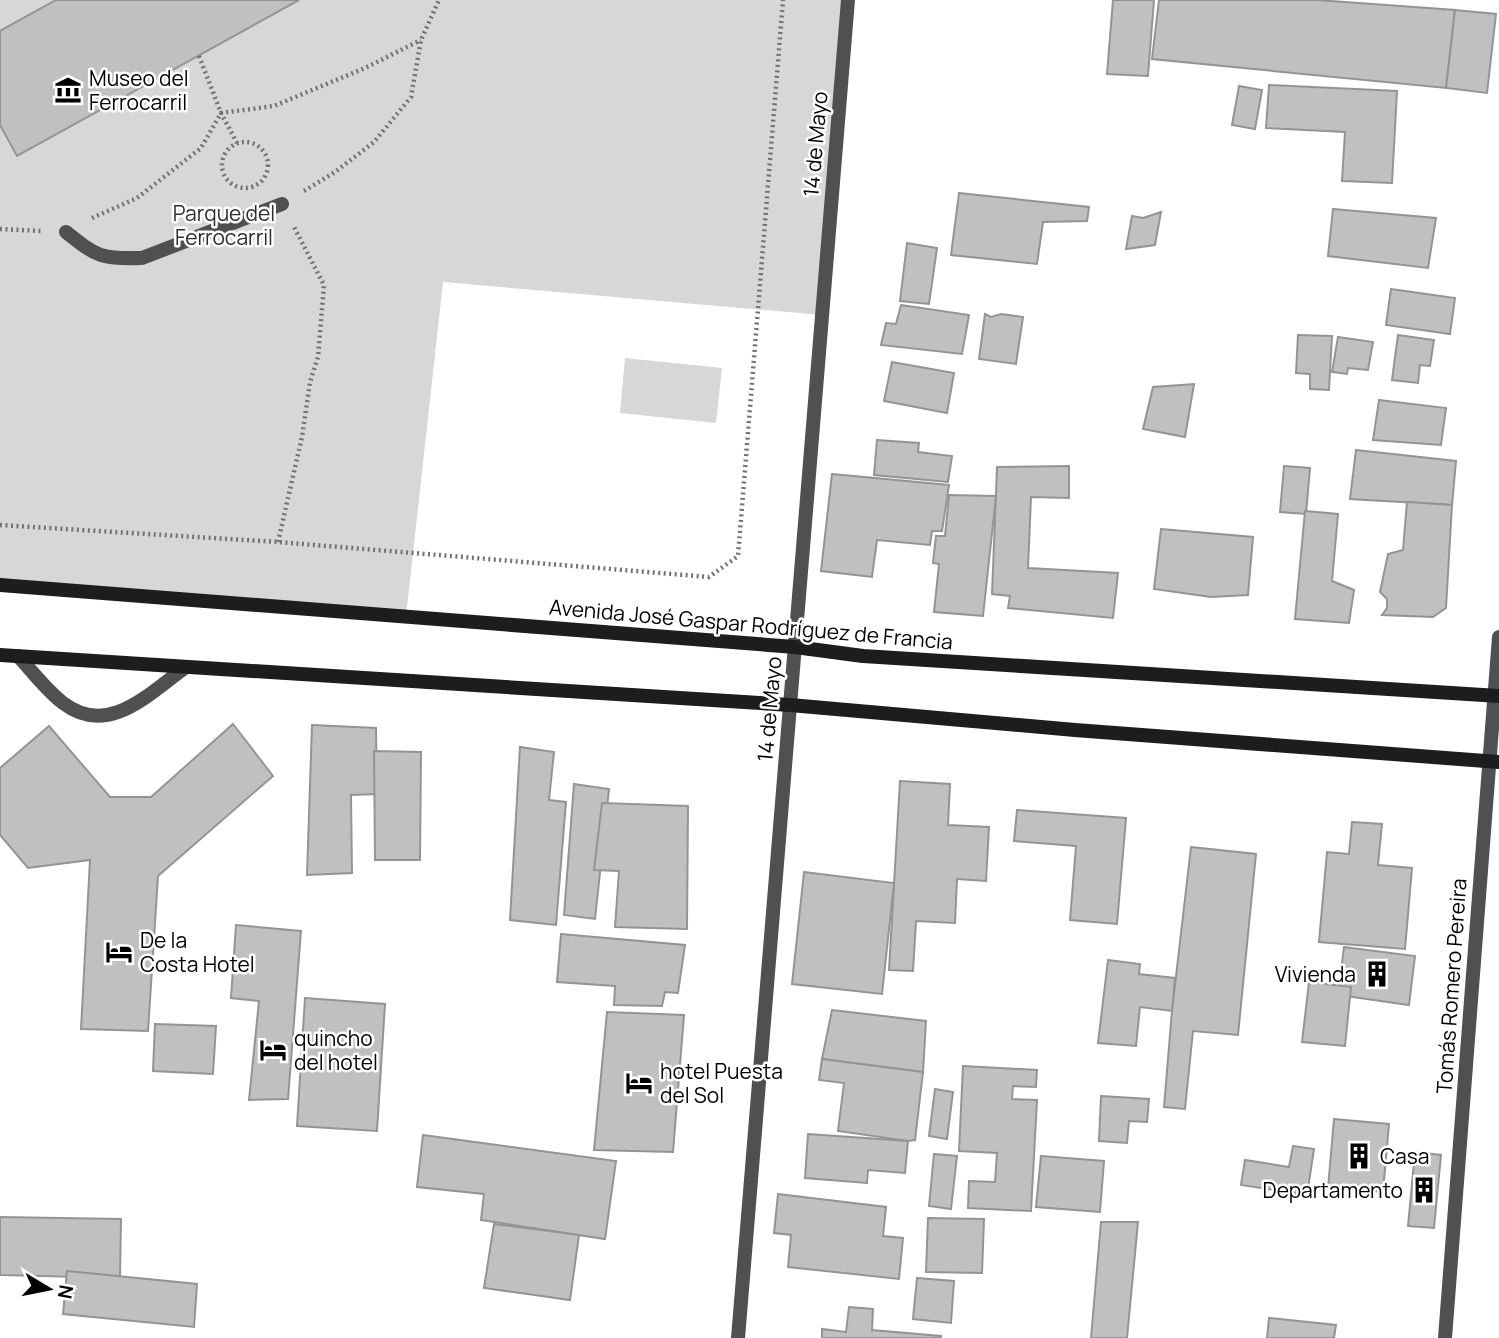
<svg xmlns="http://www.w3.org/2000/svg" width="1499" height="1338" viewBox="0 0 1499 1338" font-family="Manrope,sans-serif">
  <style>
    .green { fill: #d7d7d7 }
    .building { fill: #c0c0c0; stroke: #949494; stroke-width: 2 }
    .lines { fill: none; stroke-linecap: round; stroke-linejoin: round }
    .path { stroke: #727272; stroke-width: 4.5; stroke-dasharray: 2 3.5; stroke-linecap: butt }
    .lane { stroke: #505050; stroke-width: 14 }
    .street { stroke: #505050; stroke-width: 14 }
    .secondary { stroke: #1d1d1d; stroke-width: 14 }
    .labels { text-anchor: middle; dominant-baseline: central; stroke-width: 5; stroke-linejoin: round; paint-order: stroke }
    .poi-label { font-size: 21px; fill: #000; stroke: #fff; text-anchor: start }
    .street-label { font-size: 21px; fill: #000; stroke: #fff }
    .park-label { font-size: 21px; fill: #2e2e2e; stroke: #fff }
  </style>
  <rect width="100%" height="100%" fill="#fff"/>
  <!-- green -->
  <g class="green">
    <polygon points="0,0 848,0 822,315 443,282 406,617 0,586"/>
    <polygon points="625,358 722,368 716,423 620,413"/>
  </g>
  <!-- building -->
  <g class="building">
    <polygon points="56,0 299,0 17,156 0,125 0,31"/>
    <polygon points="1113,0 1154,0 1148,76 1107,74"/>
    <polygon points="1159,0 1317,0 1455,10 1446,88 1152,59"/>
    <polygon points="1455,10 1496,14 1487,93 1446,88"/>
    <polygon points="1269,85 1397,91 1392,183 1342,181 1345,132 1266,128"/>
    <polygon points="1239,86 1262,90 1255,129 1232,125"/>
    <polygon points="959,193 1089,207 1087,221 1043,222 1037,264 951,255"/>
    <polygon points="1333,209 1436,218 1428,268 1328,256"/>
    <polygon points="1161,212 1155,245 1126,249 1132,216 1143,218"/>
    <polygon points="907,243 937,248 929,304 900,301"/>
    <polygon points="1391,289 1455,298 1450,334 1386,325"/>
    <polygon points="901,305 969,315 962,354 881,345 886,323 896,324"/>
    <polygon points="985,314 991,317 1001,314 1023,317 1016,364 979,359"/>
    <polygon points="1298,335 1332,336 1329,390 1310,389 1310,374 1296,373"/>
    <polygon points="1398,335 1434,340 1430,366 1420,365 1418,383 1392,380"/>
    <polygon points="1338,337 1373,342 1368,370 1348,368 1347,374 1332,372"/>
    <polygon points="892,362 954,373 947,413 884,401"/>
    <polygon points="1194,384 1185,437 1143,429 1153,387"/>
    <polygon points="1379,400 1446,408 1441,445 1373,440"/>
    <polygon points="877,440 919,443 918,452 952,456 948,482 874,475"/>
    <polygon points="1356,450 1456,461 1452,505 1350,499"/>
    <polygon points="1069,466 1069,498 1031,497 1028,568 1118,573 1113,618 1008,608 1010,596 992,594 997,467"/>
    <polygon points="1284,466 1310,468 1306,514 1280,512"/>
    <polygon points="832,474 949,485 942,531 932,531 930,545 877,540 872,577 821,571"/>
    <polygon points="949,495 996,496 983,616 934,612 939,564 933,563 936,536 945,536"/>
    <polygon points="1407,502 1452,505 1446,608 1433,617 1382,615 1387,608 1387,599 1380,592 1388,554 1403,550"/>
    <polygon points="1305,511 1338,514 1332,581 1354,590 1349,623 1295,619"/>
    <polygon points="1161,529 1253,537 1248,595 1211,597 1154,589"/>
    <polygon points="233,724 273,776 158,876 148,1031 81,1029 90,860 28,868 0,835 0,768 49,726 110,797 151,797"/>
    <polygon points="312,725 376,728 377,794 351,795 352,873 307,875"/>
    <polygon points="520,747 554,752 549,800 566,802 556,925 510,920"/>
    <polygon points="374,751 421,752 420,860 375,860"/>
    <polygon points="900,781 950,784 948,825 989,827 986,881 957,879 955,923 916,921 913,971 889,970"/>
    <polygon points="574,784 609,789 595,919 564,915"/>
    <polygon points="602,803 688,806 687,929 615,927 619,871 594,870"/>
    <polygon points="1017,810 1126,818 1117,924 1070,920 1076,846 1014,841"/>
    <polygon points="1352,822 1382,824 1378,865 1412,868 1405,949 1319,942 1327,852 1349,854"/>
    <polygon points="1191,847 1256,854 1238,1035 1193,1031 1185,1109 1164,1107 1172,1011"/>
    <polygon points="804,872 894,883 882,994 792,984"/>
    <polygon points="236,925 301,931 288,1099 249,1100 259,1001 231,998"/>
    <polygon points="561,934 685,945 678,993 665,992 662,1006 614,1005 615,986 557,982"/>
    <polygon points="1344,947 1415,956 1409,1005 1338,995"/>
    <polygon points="1108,960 1140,964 1139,974 1175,978 1172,1011 1140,1007 1136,1046 1098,1043"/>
    <polygon points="1309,982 1351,987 1345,1046 1302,1042"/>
    <polygon points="305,998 385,1004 377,1131 297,1126"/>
    <polygon points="832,1010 926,1021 923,1072 822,1059"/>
    <polygon points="607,1012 684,1015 673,1152 594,1150"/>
    <polygon points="155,1024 216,1026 213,1074 153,1071"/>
    <polygon points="822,1059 923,1072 915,1140 908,1141 838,1131 844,1083 819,1080"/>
    <polygon points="963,1066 1037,1070 1036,1087 1013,1086 1012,1099 1037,1100 1031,1211 968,1208 969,1181 995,1182 997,1153 959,1151"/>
    <polygon points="935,1089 953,1092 947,1139 929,1136"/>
    <polygon points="1101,1096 1149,1099 1147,1122 1129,1121 1127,1143 1099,1141"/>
    <polygon points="1334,1119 1389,1124 1383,1192 1328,1188"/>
    <polygon points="808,1134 908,1141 905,1173 868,1170 867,1183 805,1178"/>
    <polygon points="423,1135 616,1161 605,1239 481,1220 484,1194 417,1187"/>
    <polygon points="1293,1146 1314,1149 1307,1195 1241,1185 1245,1160 1289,1167"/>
    <polygon points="1415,1152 1441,1155 1434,1228 1408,1226"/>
    <polygon points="934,1154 957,1156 951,1209 929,1206"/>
    <polygon points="1041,1156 1104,1161 1100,1212 1036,1207"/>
    <polygon points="778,1194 886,1207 883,1236 903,1238 899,1279 788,1267 791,1235 774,1233"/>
    <polygon points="0,1217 121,1219 120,1278 0,1275"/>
    <polygon points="928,1218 984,1219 982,1273 926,1272"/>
    <polygon points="1101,1222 1138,1222 1127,1338 1091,1338"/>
    <polygon points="494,1224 579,1235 570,1300 484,1288"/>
    <polygon points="67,1271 197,1284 194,1327 63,1314"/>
    <polygon points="917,1278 954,1281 951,1323 913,1319"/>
    <polygon points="849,1307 873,1309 872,1330 941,1336 941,1338 822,1338 822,1329 846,1332"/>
    <polygon points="1269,1318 1336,1325 1334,1338 1267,1338"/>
  </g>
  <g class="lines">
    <!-- path -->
    <g class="path">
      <polyline points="199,56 221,113 237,143"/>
      <circle cx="245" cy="165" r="23"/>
      <polyline points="304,191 335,172 374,142 411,97 421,40 439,0"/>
      <polyline points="92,218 137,198 201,148 221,113 274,106 365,68 421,40"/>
      <polyline points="0,229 41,231"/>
      <polyline points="0,525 278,542 709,577 738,556 783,0"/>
      <polyline points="278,542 302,437 310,382 318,357 324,285 294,227"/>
    </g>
    <!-- lane -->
    <path class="lane" d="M18,656C32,671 46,690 63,703C109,738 149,693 186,667"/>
    <!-- street -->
    <g class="street">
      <path d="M66,232C97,257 101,259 142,258L282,204"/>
      <polyline points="738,1338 848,0"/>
      <polyline points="1445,1338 1499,637"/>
    </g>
    <!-- secondary -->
    <g class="secondary">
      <polyline points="0,585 795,647 863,656 1499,696"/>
      <polyline points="0,655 790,705 1075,730 1499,762"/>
    </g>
  </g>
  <!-- icons -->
  <defs>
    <g id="museum-bare" transform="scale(2.1)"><path d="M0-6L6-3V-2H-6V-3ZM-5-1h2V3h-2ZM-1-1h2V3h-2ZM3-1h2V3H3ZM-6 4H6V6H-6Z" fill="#000" stroke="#fff" stroke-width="2.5" paint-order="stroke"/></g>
    <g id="hotel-bare" transform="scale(2.1)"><path d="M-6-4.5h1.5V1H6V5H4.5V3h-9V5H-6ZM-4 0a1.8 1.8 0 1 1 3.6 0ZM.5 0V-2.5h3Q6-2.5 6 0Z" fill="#000" stroke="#fff" stroke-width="2.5" paint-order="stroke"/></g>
    <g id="building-bare" transform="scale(2.1)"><path d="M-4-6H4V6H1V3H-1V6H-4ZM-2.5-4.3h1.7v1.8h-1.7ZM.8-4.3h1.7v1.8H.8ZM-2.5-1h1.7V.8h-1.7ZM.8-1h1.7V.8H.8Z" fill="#000" stroke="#fff" stroke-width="2.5" paint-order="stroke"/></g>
  </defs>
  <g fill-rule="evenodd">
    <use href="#museum-bare" x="68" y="90"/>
    <use href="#hotel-bare" x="119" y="952"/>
    <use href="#building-bare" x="1377" y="974"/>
    <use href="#hotel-bare" x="273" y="1050"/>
    <use href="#hotel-bare" x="639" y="1083"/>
    <use href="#building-bare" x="1359" y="1156"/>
    <use href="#building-bare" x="1424" y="1190"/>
  </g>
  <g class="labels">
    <!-- poi labels -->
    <g class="poi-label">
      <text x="89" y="78">Museo del<tspan x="89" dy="24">Ferrocarril</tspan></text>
      <text x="140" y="940">De la<tspan x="140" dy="24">Costa Hotel</tspan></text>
      <text x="1356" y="974" text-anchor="end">Vivienda</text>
      <text x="294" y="1038">quincho<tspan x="294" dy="24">del hotel</tspan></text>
      <text x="660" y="1071">hotel Puesta<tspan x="660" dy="24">del Sol</tspan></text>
      <text x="1380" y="1156">Casa</text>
      <text x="1403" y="1190" text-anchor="end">Departamento</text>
    </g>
    <!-- street labels -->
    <g class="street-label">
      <text transform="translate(815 144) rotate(-85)">14 de Mayo</text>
      <text transform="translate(751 624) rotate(5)">Avenida José Gaspar Rodríguez de Francia</text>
      <text transform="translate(769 709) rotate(-85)">14 de Mayo</text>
      <text transform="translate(1451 986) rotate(-86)">Tomás Romero Pereira</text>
    </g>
    <!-- park labels -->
    <g class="park-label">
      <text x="224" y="213">Parque del<tspan x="224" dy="24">Ferrocarril</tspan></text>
    </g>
  </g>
  <!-- north arrow -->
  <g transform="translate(49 1289) rotate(100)" stroke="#ffffff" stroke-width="5" paint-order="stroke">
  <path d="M0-5L12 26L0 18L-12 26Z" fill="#000000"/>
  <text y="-10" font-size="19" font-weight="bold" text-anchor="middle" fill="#000000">N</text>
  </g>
</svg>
